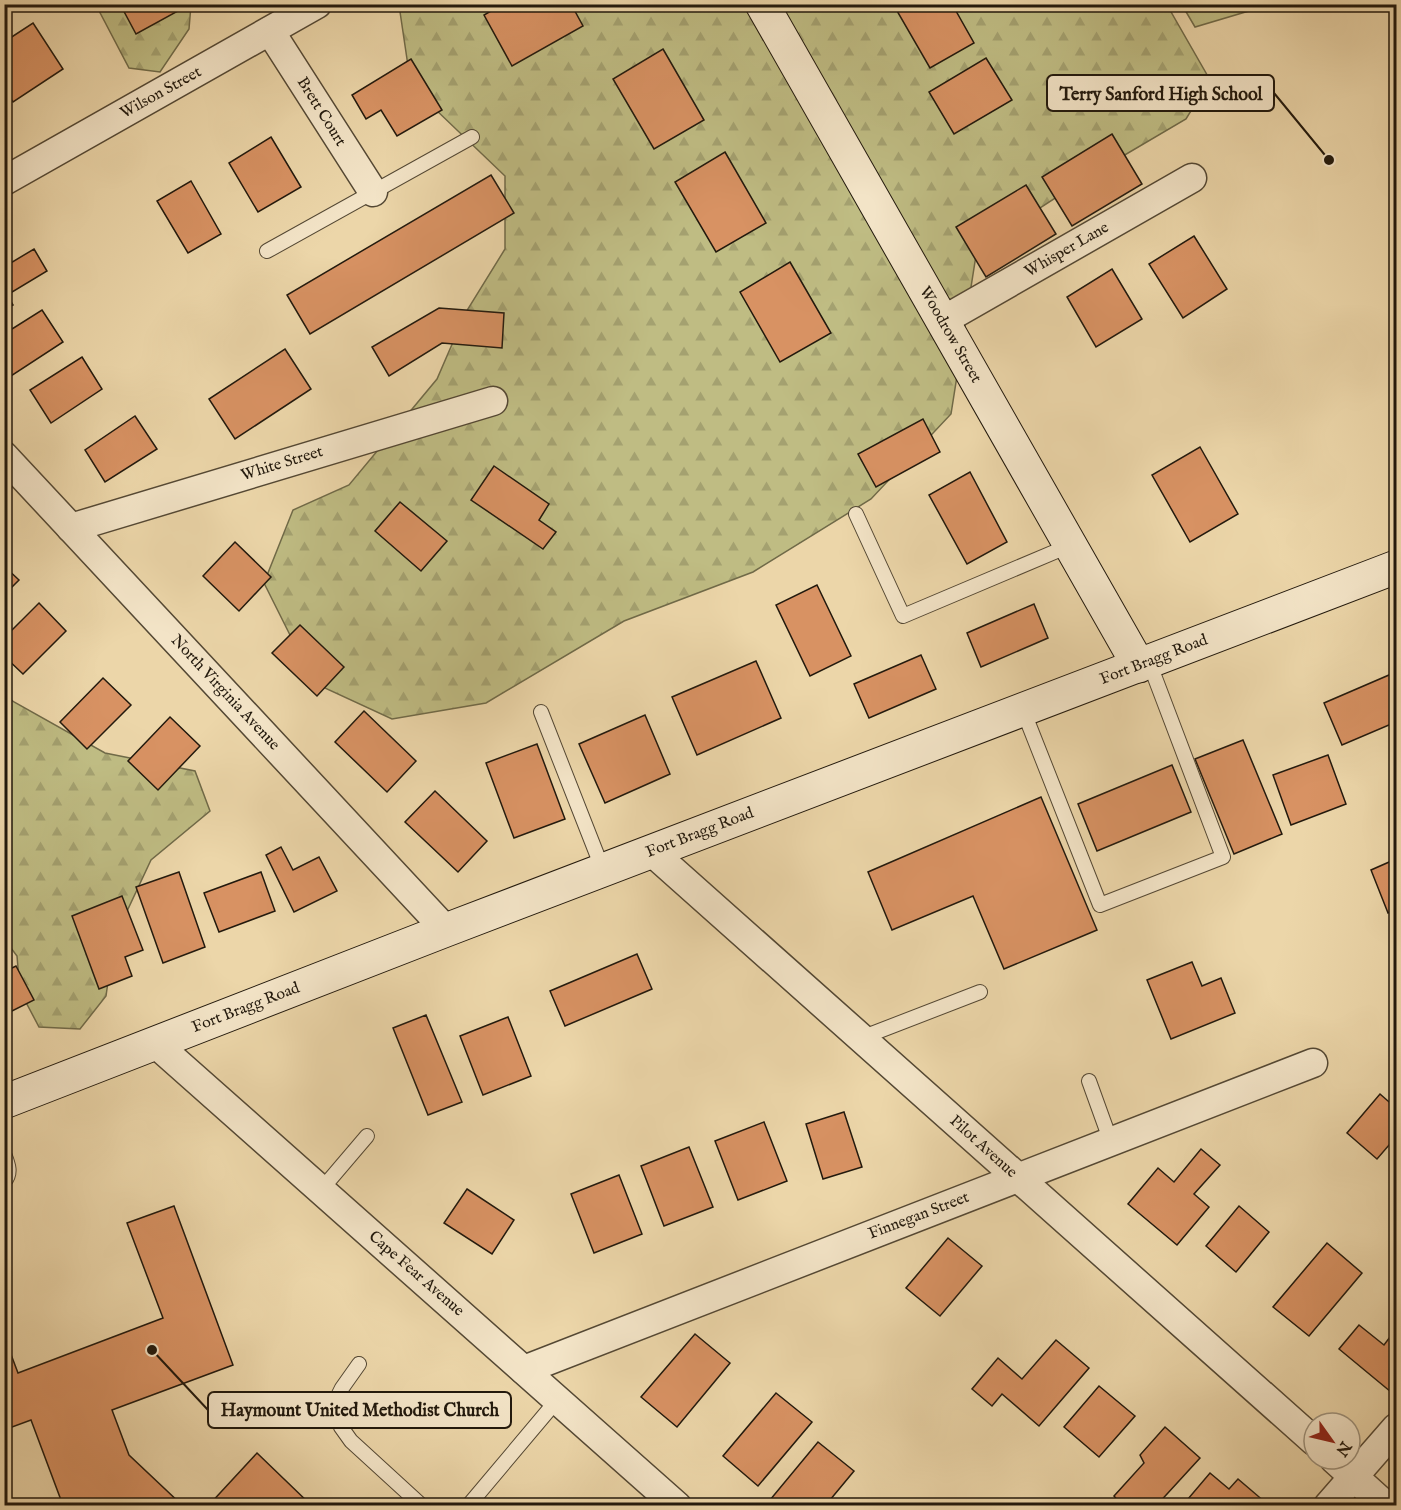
<svg xmlns="http://www.w3.org/2000/svg" width="1401" height="1510" viewBox="0 0 1401 1510" font-family="'IM FELL English',serif">
  <style>
    .forest { fill: url(#forest-firs); stroke: #706a48; stroke-width: 1.5 }
    .pitch { fill: #bfbc83; stroke: #706a48; stroke-width: 1.5 }
    .building { fill: #d89263; stroke: #22190d; stroke-width: 1.5 }
    .lines { fill: none; stroke-linecap: round; stroke-linejoin: round }
    .lane-casing { stroke: #544834; stroke-width: 16 }
    .street-casing { stroke: #544834; stroke-width: 31 }
    .secondary-casing { stroke: #22190d; stroke-width: 35 }
    .lane { stroke: #f3e4c7; stroke-width: 14 }
    .street { stroke: #f3e4c7; stroke-width: 28 }
    .secondary { stroke: #f3e4c7; stroke-width: 33 }
    .labels { text-anchor: middle; dominant-baseline: central; stroke-width: 4.5; stroke-linejoin: round; paint-order: stroke }
    .street-label { font-size: 16px; fill: #22190d; stroke: #f3e4c7 }
    .leader { fill: none; stroke: #22190d; stroke-width: 2 }
    .callout-dot { fill: #22190d; stroke: #f3e4c7; stroke-width: 2 }
    .callout { fill: #f3e4c7; stroke: #22190d; stroke-width: 2 }
    .callout-label { font-size: 18px; text-anchor: middle; font-weight: bold; fill: #22190d }
  </style>
  <defs>
    <pattern id="forest-firs" width="22" height="20" patternUnits="userSpaceOnUse" patternTransform="scale(1.5)"><rect width="22" height="20" fill="#bfbc83"/><path d="M5 1l3.5 6h-7zM16 11l3.5 6h-7z" fill="#a4a170"/></pattern>
  </defs>
  <rect width="100%" height="100%" fill="#ecd6a9"/>
  <filter id="stains"><feTurbulence type="fractalNoise" baseFrequency=".00333" numOctaves="4"/><feColorMatrix values="0 0 0 0 .2 0 0 0 0 .09 0 0 0 0 .02 0 0 0 .5 -.17"/></filter>
  <radialGradient id="worn" r=".72"><stop offset=".6" stop-color="#630" stop-opacity="0"/><stop offset="1" stop-color="#630" stop-opacity=".3"/></radialGradient>
  <!-- forest -->
  <g class="forest">
    <polygon points="96,5 191,5 189,29 160,72 129,68"/>
    <polygon points="399,5 1167,5 1210,80 1186,119 1089,176 977,249 951,414 871,499 753,572 624,621 486,703 392,719 314,683 264,583 293,510 349,485 437,379 466,312 505,249 505,176 411,86"/>
    <polygon points="4,694 14,702 105,753 195,771 210,811 151,860 114,939 106,996 80,1029 39,1027 20,991 17,956 5,940"/>
  </g>
  <!-- pitch -->
  <polygon class="pitch" points="1182,5 1269,5 1195,27"/>
  <!-- building -->
  <g class="building">
    <polygon points="120,4 175,4 178,11 136,34"/>
    <polygon points="503,4 571,4 583,26 512,66 484,15"/>
    <polygon points="893,4 952,4 974,43 930,68"/>
    <polygon points="33,23 63,69 13,102 4,89 4,42"/>
    <polygon points="663,49 704,120 654,149 613,79"/>
    <polygon points="986,58 1012,100 954,134 929,92"/>
    <polygon points="411,59 442,110 397,136 381,110 366,119 352,95"/>
    <polygon points="1112,134 1142,184 1072,226 1042,177"/>
    <polygon points="271,137 301,187 258,212 229,163"/>
    <polygon points="725,152 766,223 716,252 675,182"/>
    <polygon points="491,175 514,213 310,334 287,295"/>
    <polygon points="191,181 221,234 188,253 157,201"/>
    <polygon points="1026,185 1056,234 986,277 956,227"/>
    <polygon points="1194,236 1227,289 1183,318 1149,264"/>
    <polygon points="34,249 47,271 7,295 13,305 4,310 4,267"/>
    <polygon points="790,262 831,333 780,362 740,292"/>
    <polygon points="1112,269 1142,319 1096,347 1067,297"/>
    <polygon points="439,308 504,313 502,348 442,343 389,376 372,347"/>
    <polygon points="42,310 63,342 11,376 4,365 4,334"/>
    <polygon points="285,349 311,389 235,439 209,399"/>
    <polygon points="82,357 102,389 51,423 30,390"/>
    <polygon points="135,416 157,449 105,482 85,450"/>
    <polygon points="923,419 940,452 876,487 858,454"/>
    <polygon points="1200,447 1238,514 1190,542 1152,475"/>
    <polygon points="494,466 549,504 539,520 556,532 543,549 471,500"/>
    <polygon points="970,472 1007,542 967,564 929,495"/>
    <polygon points="400,502 447,541 421,571 375,531"/>
    <polygon points="235,542 271,577 239,611 203,576"/>
    <polygon points="4,566 19,580 4,595"/>
    <polygon points="817,585 851,656 810,676 776,605"/>
    <polygon points="39,603 66,631 23,674 4,656 4,638"/>
    <polygon points="1034,604 1048,638 981,667 967,633"/>
    <polygon points="300,625 344,667 317,696 272,653"/>
    <polygon points="921,655 936,689 869,718 854,684"/>
    <polygon points="756,661 781,718 697,755 672,697"/>
    <polygon points="1396,672 1396,722 1342,745 1324,703"/>
    <polygon points="103,678 131,705 87,749 60,722"/>
    <polygon points="364,711 416,761 387,792 335,742"/>
    <polygon points="645,715 670,774 605,803 579,744"/>
    <polygon points="170,717 200,746 158,790 128,761"/>
    <polygon points="1243,740 1282,834 1234,854 1195,759"/>
    <polygon points="537,744 565,819 514,838 486,763"/>
    <polygon points="1328,755 1346,804 1291,825 1273,775"/>
    <polygon points="1172,765 1191,812 1097,851 1078,804"/>
    <polygon points="435,791 487,841 458,872 405,822"/>
    <polygon points="1041,797 1097,930 1004,969 973,896 892,930 868,872"/>
    <polygon points="281,847 293,870 319,857 337,891 294,912 266,855"/>
    <polygon points="1396,859 1396,909 1388,913 1371,870"/>
    <polygon points="179,872 205,947 163,963 136,887"/>
    <polygon points="261,872 275,911 219,932 204,893"/>
    <polygon points="122,896 143,950 125,957 132,976 99,989 72,916"/>
    <polygon points="637,954 652,989 565,1026 550,991"/>
    <polygon points="1192,962 1202,986 1221,978 1235,1013 1171,1039 1147,980"/>
    <polygon points="16,966 34,1000 4,1015 4,972"/>
    <polygon points="426,1015 462,1102 428,1115 393,1028"/>
    <polygon points="508,1017 531,1076 483,1095 460,1036"/>
    <polygon points="1380,1094 1396,1108 1396,1137 1377,1159 1347,1133"/>
    <polygon points="844,1112 862,1167 823,1179 806,1124"/>
    <polygon points="764,1122 787,1181 738,1200 715,1141"/>
    <polygon points="689,1147 713,1207 664,1226 641,1166"/>
    <polygon points="1201,1149 1220,1165 1194,1194 1209,1207 1177,1245 1128,1204 1158,1168 1174,1182"/>
    <polygon points="619,1175 642,1234 594,1253 571,1194"/>
    <polygon points="467,1189 514,1220 492,1254 444,1223"/>
    <polygon points="174,1206 233,1365 112,1410 129,1455 183,1506 66,1506 61,1500 31,1420 4,1430 4,1336 18,1373 163,1318 127,1223"/>
    <polygon points="1239,1206 1269,1232 1236,1272 1206,1246"/>
    <polygon points="948,1238 982,1266 940,1316 906,1288"/>
    <polygon points="1327,1243 1362,1273 1309,1336 1273,1307"/>
    <polygon points="1359,1325 1384,1345 1396,1329 1396,1386 1391,1392 1339,1349"/>
    <polygon points="695,1334 730,1363 677,1427 641,1397"/>
    <polygon points="1056,1340 1089,1368 1039,1426 1002,1394 992,1406 972,1389 998,1358 1022,1379"/>
    <polygon points="1099,1386 1135,1416 1099,1457 1064,1427"/>
    <polygon points="776,1393 812,1422 758,1486 723,1456"/>
    <polygon points="1165,1427 1200,1458 1156,1506 1117,1506 1120,1503 1114,1496 1144,1463 1140,1455"/>
    <polygon points="818,1442 854,1471 825,1506 765,1506"/>
    <polygon points="257,1453 312,1506 208,1506"/>
    <polygon points="1210,1473 1229,1489 1238,1479 1265,1502 1262,1506 1182,1506"/>
  </g>
  <g class="lines">
    <!-- lane casing -->
    <g class="lane-casing">
      <g id="lane">
        <polyline points="267,251 472,137"/>
        <polyline points="856,514 903,616 1071,545"/>
        <polyline points="1023,710 1100,905 1223,857 1149,662"/>
        <polyline points="541,712 603,870"/>
        <polyline points="861,1038 980,992"/>
        <polyline points="1089,1081 1111,1142"/>
        <path d="M4,1154C8,1164 12,1173 4,1182"/>
        <polyline points="321,1190 367,1136"/>
        <polyline points="359,1364 342,1388 337,1398 337,1411 341,1427 351,1441 422,1506"/>
        <polyline points="468,1506 558,1399"/>
      </g>
    </g>
    <!-- street casing -->
    <g class="street-casing">
      <g id="street">
        <polyline points="270,31 373,192"/>
        <polyline points="4,181 317,4"/>
        <polyline points="942,321 1192,178"/>
        <polyline points="4,456 446,930"/>
        <polyline points="71,528 493,401"/>
        <polyline points="652,852 1314,1441"/>
        <polyline points="155,1043 677,1506"/>
        <polyline points="524,1370 1313,1063"/>
        <polyline points="1334,1459 1386,1506"/>
        <polyline points="1328,1506 1396,1428"/>
      </g>
    </g>
    <!-- secondary casing -->
    <g class="secondary-casing">
      <g id="secondary">
        <polyline points="762,4 1139,666"/>
        <polyline points="4,1102 446,930 1396,567"/>
      </g>
    </g>
    <!-- lane -->
    <use href="#lane" class="lane"/>
    <!-- street -->
    <use href="#street" class="street"/>
    <!-- secondary -->
    <use href="#secondary" class="secondary"/>
  </g>
  <g class="labels">
    <!-- street labels -->
    <g class="street-label">
      <text transform="translate(161 93) rotate(-29)">Wilson Street</text>
      <text transform="translate(321 112) rotate(58)">Brett Court</text>
      <text transform="translate(1067 250) rotate(-30)">Whisper Lane</text>
      <text transform="translate(950 335) rotate(60)">Woodrow Street</text>
      <text transform="translate(282 464) rotate(-17)">White Street</text>
      <text transform="translate(1154 660) rotate(-21)">Fort Bragg Road</text>
      <text transform="translate(225 693) rotate(47)">North Virginia Avenue</text>
      <text transform="translate(700 833) rotate(-21)">Fort Bragg Road</text>
      <text transform="translate(246 1008) rotate(-21)">Fort Bragg Road</text>
      <text transform="translate(983 1147) rotate(42)">Pilot Avenue</text>
      <text transform="translate(919 1216) rotate(-21)">Finnegan Street</text>
      <text transform="translate(416 1274) rotate(41)">Cape Fear Avenue</text>
    </g>
  </g>
  <!-- callouts -->
  <path class="leader" d="M1329 160L1274 93M152 1350L208 1410"/>
  <g class="callout-dot">
    <circle cx="1329" cy="160" r="6"/>
    <circle cx="152" cy="1350" r="6"/>
  </g>
  <g class="callout">
    <rect x="1047" y="75" width="227" height="36" rx="6"/>
    <rect x="208" y="1392" width="303" height="36" rx="6"/>
  </g>
  <g class="callout-label">
    <text x="1161" y="100">Terry Sanford High School</text>
    <text x="360" y="1416">Haymount United Methodist Church</text>
  </g>
  <!-- margin -->
  <rect width="1401" height="1510" fill="none" stroke="#ecd6a9" stroke-width="24"/>
  <rect x="6" y="6" width="1389" height="1498" fill="none" stroke="#22190d" stroke-width="3"/>
  <rect x="12" y="12" width="1377" height="1486" fill="none" stroke="#22190d" stroke-width="1.5"/>
  <!-- north arrow -->
  <g transform="translate(1332 1441) rotate(124)"><circle r="28" fill="#f3e4c7" stroke="#9f937d" stroke-width="1.5"/>
  <path d="M0-4.5L10 22L0 15L-10 22Z" fill="#8f2418"/>
  <text y="-9" font-size="16" font-weight="bold" text-anchor="middle" fill="#22190d">N</text>
  </g>
  <rect width="100%" height="100%" filter="url(#stains)"/>
  <rect width="100%" height="100%" fill="url(#worn)"/>
</svg>
